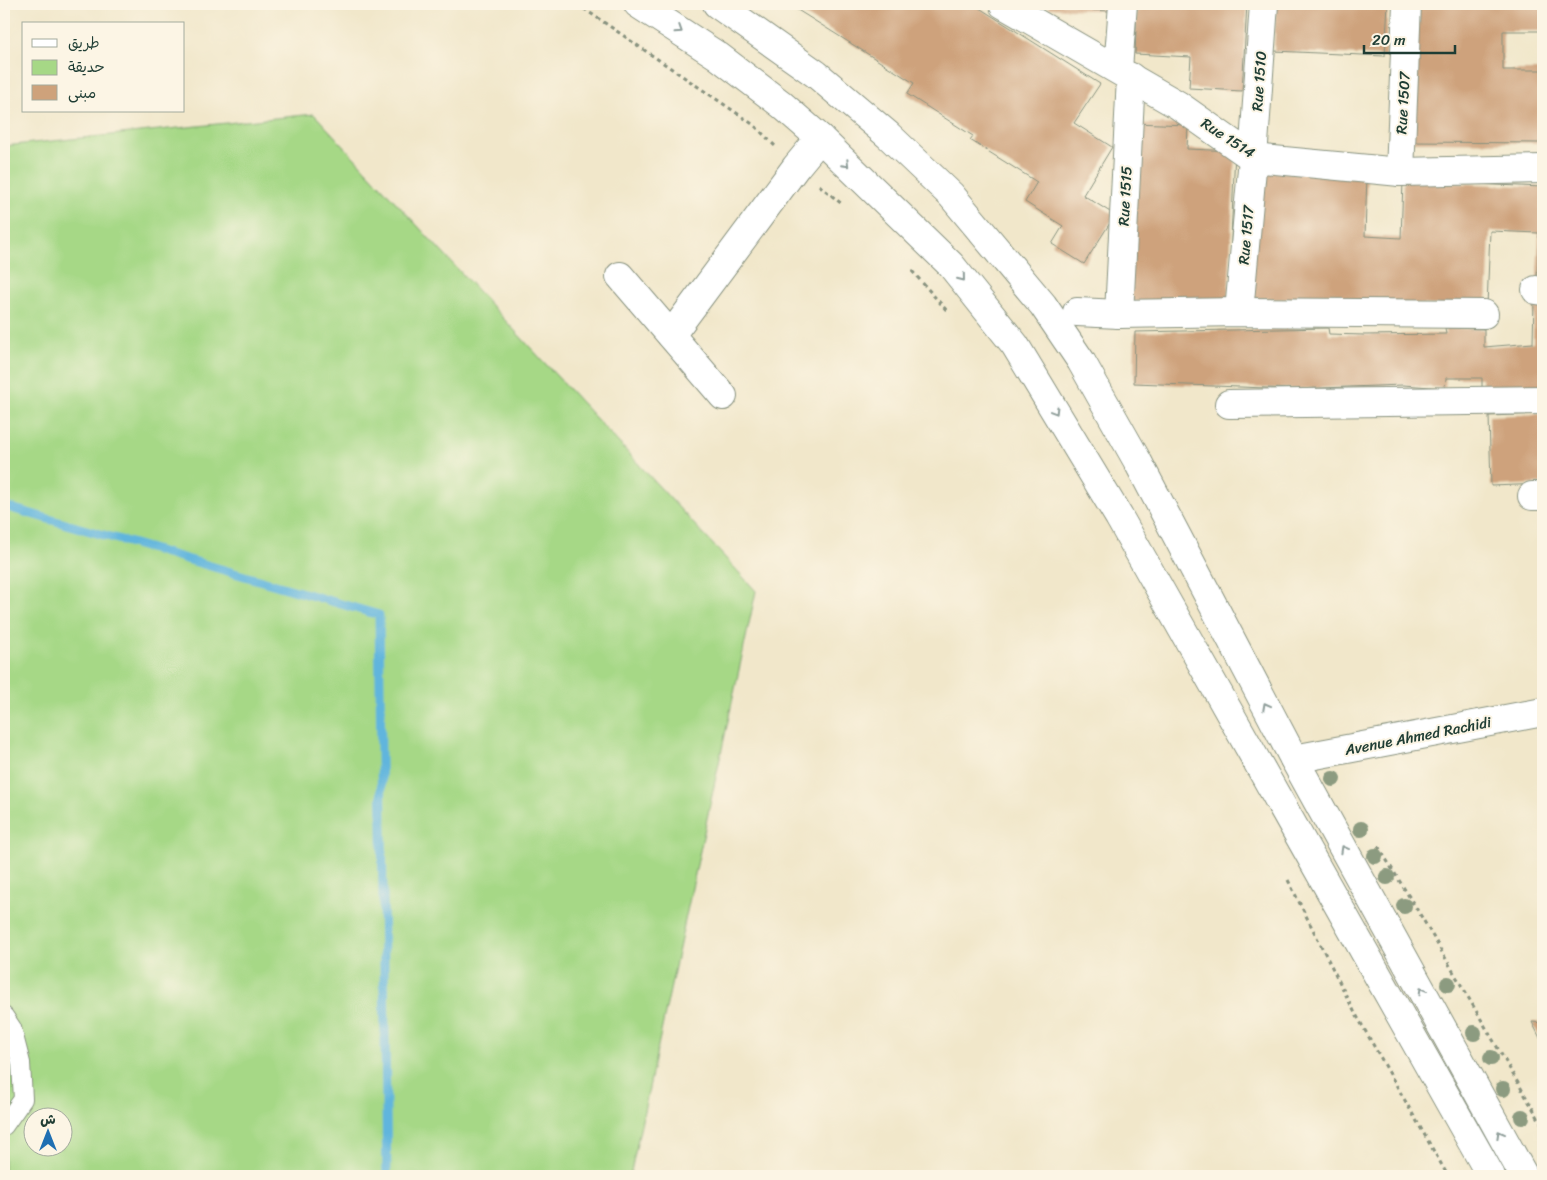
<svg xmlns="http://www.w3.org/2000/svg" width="1547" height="1180" viewBox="0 0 1547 1180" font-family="Sriracha,'Playpen Sans Arabic',sans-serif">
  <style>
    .green { fill: #a6d886; stroke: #628a5d; fill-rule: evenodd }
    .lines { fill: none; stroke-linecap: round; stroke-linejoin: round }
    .stream { stroke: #61b5dd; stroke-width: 9 }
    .building { fill: #cea27b }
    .lane-casing { stroke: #88927f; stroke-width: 20 }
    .street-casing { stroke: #88927f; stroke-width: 30 }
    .primary-casing { stroke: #88927f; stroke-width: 30 }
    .path { stroke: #88927f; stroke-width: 3; stroke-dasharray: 4 4; stroke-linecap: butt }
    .lane { stroke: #fff; stroke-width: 18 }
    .street { stroke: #fff; stroke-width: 28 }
    .primary { stroke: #fff; stroke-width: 28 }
    .tree { fill: #8c9b80 }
    .oneway { stroke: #8f9e9a }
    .labels { text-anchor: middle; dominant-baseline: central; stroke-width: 4; stroke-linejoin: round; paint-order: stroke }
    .street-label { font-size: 15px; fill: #1f3d34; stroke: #fcf5e5 }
  </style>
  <rect width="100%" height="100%" fill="#fcf5e5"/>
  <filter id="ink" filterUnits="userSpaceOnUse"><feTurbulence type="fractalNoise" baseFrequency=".02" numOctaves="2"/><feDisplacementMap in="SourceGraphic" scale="10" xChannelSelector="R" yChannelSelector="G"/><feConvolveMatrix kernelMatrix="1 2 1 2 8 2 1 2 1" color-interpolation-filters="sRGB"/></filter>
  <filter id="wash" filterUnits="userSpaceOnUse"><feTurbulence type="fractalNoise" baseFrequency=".0096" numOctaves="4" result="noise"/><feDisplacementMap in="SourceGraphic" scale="20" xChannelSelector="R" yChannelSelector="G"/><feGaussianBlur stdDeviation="1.12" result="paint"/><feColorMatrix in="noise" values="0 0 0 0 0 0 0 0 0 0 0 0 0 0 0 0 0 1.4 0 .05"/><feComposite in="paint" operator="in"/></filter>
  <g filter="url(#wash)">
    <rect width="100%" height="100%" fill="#f1e7ca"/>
    <!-- green -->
    <path class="green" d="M314,114L756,591L630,1176H4V146ZM32,1118H62V1148H32Z"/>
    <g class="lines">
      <!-- stream -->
      <polyline class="stream" points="4,506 379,615 387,1176"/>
    </g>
    <g id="blocks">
      <!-- building -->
      <g class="building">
        <polygon points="788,4 973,4 1100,84 1074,123 1112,147 1083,195 1115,215 1084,264 1052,244 1063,226 1025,202 1037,182 970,140 973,136 907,94 914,83"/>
        <polygon points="1049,4 1109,4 1109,11 1049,8"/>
        <polygon points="1137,4 1247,4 1242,91 1189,88 1191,57 1135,54"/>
        <polygon points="1276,4 1388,4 1385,56 1274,51"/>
        <polygon points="1417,4 1543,4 1543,31 1503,31 1503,70 1543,70 1543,143 1413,142"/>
        <polygon points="1133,123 1188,125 1187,149 1235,151 1228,305 1125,301"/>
        <polygon points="1256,171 1367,174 1365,236 1401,238 1403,181 1543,187 1543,278 1537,277 1539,233 1490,231 1487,307 1252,298"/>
        <polygon points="1534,300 1543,300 1543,387 1482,388 1482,378 1446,378 1445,388 1403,385 1293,389 1134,383 1135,332 1328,328 1329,334 1364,335 1446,334 1445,328 1484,329 1484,347 1533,343"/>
        <polygon points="1543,414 1543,484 1491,486 1489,416"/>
        <polygon points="1532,1022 1543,1023 1543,1044"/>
      </g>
    </g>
  </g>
  <g filter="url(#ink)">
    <use href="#blocks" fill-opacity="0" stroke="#88927f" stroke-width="1"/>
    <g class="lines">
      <!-- lane casing -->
      <g class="lane-casing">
        <polyline id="lane" points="4,1016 12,1028 21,1063 23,1099 4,1126"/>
      </g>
      <!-- street casing -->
      <g class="street-casing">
        <g id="street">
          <polyline points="1003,4 1178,105 1253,158 1400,172 1543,169"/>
          <polyline points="1118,69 1123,4"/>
          <polyline points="1400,172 1407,4"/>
          <polyline points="620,276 723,396"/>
          <polyline points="1536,290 1543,291"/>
          <polyline points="1077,312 1119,314 1239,312 1484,314"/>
          <polyline points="1239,312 1253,158 1264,4"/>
          <polyline points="1119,314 1131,77"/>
          <polyline points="671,335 796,167 820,138"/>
          <polyline points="1229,404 1543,400"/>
          <polyline points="1532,496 1543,496"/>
          <polyline points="1294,759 1543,712"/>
        </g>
      </g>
      <!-- primary casing -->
      <g class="primary-casing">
        <g id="primary">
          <polyline points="638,4 718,56 781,104 820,138 951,265 1015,345 1119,517 1491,1176"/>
          <polyline points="717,4 816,74 888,135 951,195 1043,305 1081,361 1138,462 1294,759 1524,1176"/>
        </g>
      </g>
      <!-- path -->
      <g class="path">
        <polyline points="577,4 754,125 775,146"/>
        <polyline points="819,185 843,205"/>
        <polyline points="912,271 948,312"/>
        <polyline points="1378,846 1421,916 1543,1126"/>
        <polyline points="1288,880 1354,1011 1448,1176"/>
      </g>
      <!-- lane -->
      <use href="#lane" class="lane"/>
      <!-- street -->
      <use href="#street" class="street"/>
      <!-- primary -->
      <use href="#primary" class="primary"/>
    </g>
    <!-- trees -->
    <g class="tree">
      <circle cx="1333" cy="779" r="8"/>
      <circle cx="1361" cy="829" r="8"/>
      <circle cx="1375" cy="856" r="8"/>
      <circle cx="1387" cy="877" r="8"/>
      <circle cx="1404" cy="906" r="8"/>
      <circle cx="1448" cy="984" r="8"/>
      <circle cx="1474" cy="1033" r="8"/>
      <circle cx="1491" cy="1058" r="8"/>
      <circle cx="1503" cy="1089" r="8"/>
      <circle cx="1522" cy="1117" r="8"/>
    </g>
    <!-- one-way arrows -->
    <defs><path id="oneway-chevron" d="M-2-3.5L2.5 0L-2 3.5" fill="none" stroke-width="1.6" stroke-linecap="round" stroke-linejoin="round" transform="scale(1.25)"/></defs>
    <g class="oneway">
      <use href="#oneway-chevron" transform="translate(679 30) rotate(33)"/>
      <use href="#oneway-chevron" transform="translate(846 164) rotate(45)"/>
      <use href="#oneway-chevron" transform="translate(962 278) rotate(51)"/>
      <use href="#oneway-chevron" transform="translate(1055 411) rotate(59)"/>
      <use href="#oneway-chevron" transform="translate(1266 706) rotate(-118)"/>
      <use href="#oneway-chevron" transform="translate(1344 849) rotate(-119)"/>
      <use href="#oneway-chevron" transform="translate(1422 991) rotate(-119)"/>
      <use href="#oneway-chevron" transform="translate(1500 1134) rotate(-119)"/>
    </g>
  </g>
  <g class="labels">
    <!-- street labels -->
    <g class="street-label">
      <text transform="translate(1259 81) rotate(-86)">Rue 1510</text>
      <text transform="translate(1403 103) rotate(-87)">Rue 1507</text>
      <text transform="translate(1228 138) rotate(33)">Rue 1514</text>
      <text transform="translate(1125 196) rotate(-87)">Rue 1515</text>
      <text transform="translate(1246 235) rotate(-85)">Rue 1517</text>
      <text transform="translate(1418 736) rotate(-11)">Avenue Ahmed Rachidi</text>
    </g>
  </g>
  <!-- margin -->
  <rect width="1547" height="1180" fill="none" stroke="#fcf5e5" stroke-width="20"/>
  <!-- legend -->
  <rect x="22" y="22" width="162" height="90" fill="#fcf5e5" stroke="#a4ab9e"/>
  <rect x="32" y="39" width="25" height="8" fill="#ffffff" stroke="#a4ab9e"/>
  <text x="68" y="48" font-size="15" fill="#1f3d34">طريق</text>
  <rect x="32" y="60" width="25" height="15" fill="#a6d886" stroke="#a4ab9e"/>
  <text x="68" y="72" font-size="15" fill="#1f3d34">حديقة</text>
  <rect x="32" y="85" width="25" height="15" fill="#cea27b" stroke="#a4ab9e"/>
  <text x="68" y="98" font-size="15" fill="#1f3d34">مبنى</text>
  <!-- north arrow -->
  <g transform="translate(48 1132)"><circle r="24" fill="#fcf5e5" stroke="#a4ab9e"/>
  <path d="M0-4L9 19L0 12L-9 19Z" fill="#1f6fb2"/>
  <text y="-8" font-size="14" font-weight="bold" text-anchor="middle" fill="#1f3d34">ش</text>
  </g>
  <!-- scale -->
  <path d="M1364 45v8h91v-8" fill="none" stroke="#1f3d34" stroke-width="2.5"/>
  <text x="1372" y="45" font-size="15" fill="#1f3d34" stroke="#fcf5e5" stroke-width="4" paint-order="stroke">20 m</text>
</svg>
